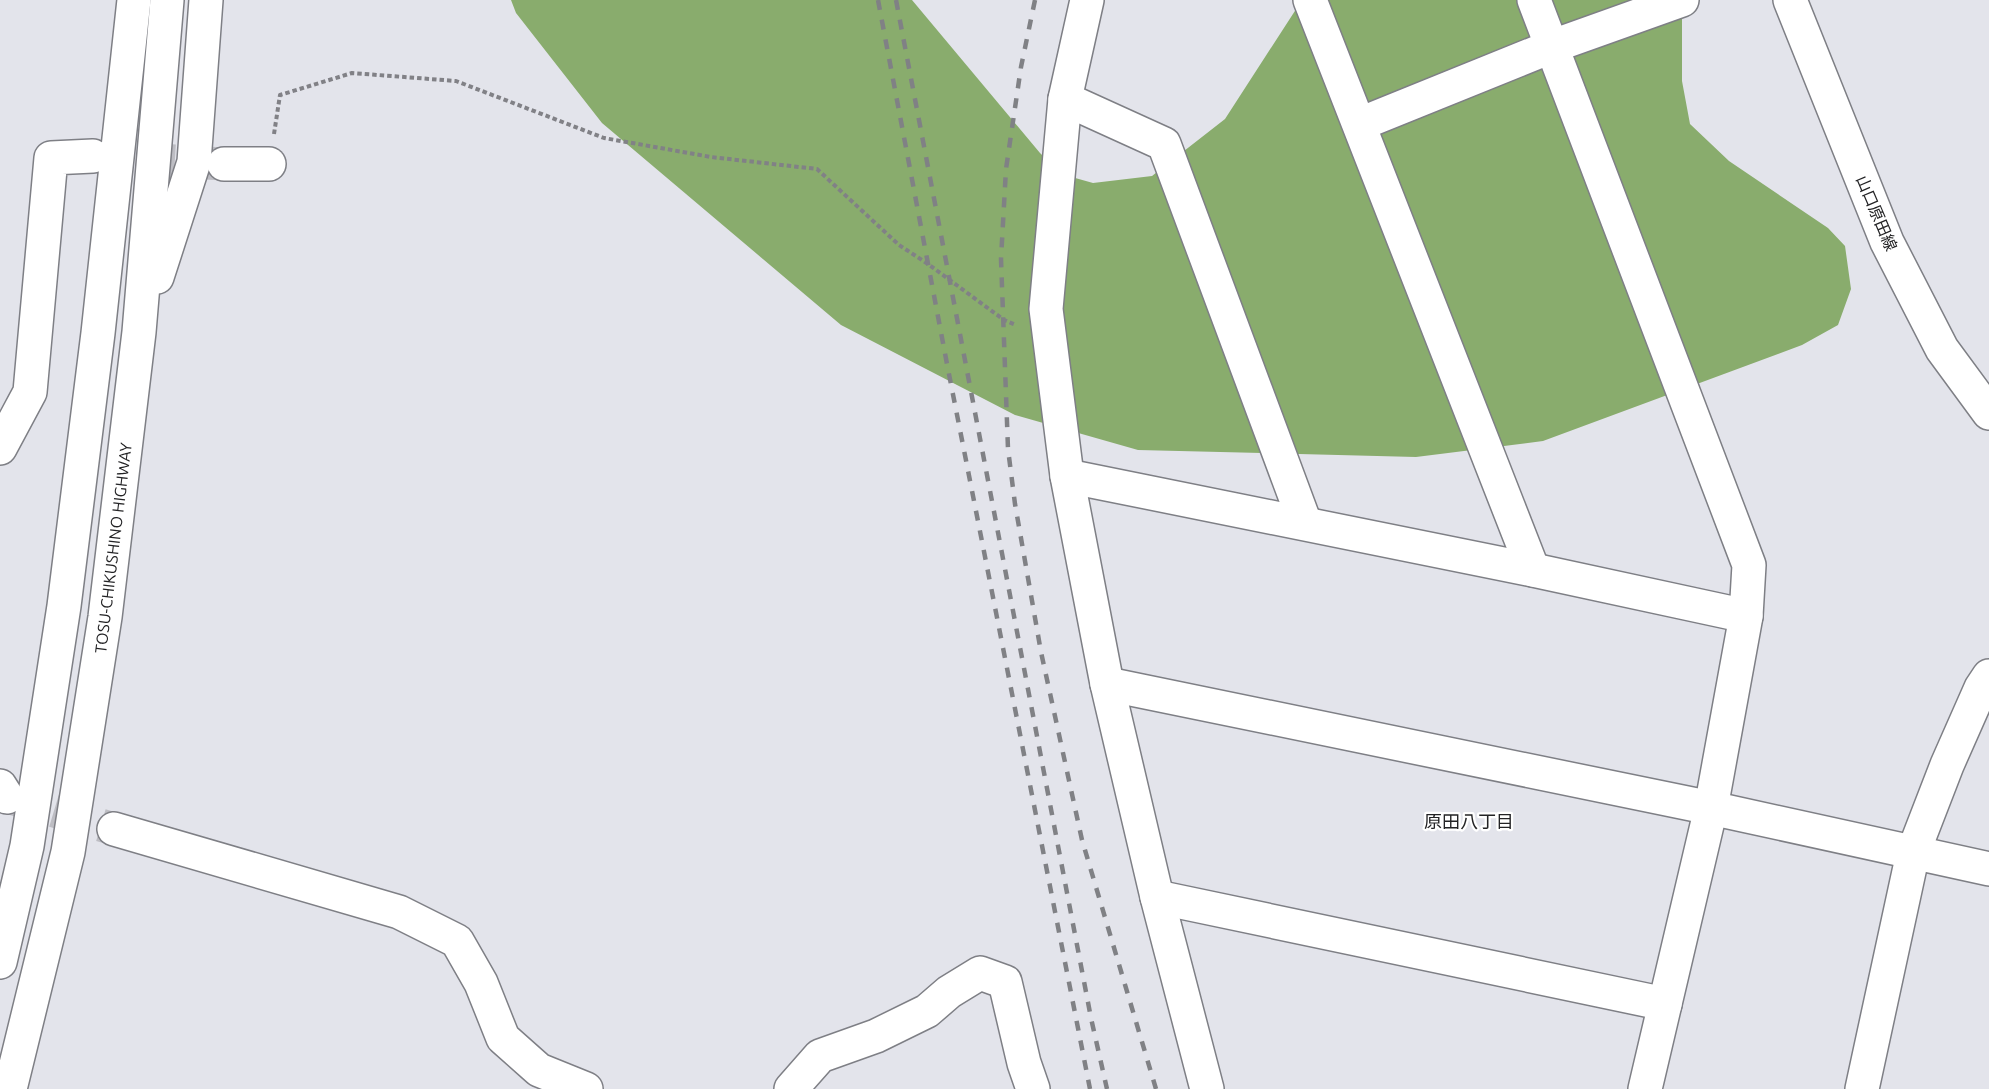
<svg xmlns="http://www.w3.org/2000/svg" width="1989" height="1089" viewBox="0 0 1989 1089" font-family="Ubuntu,'Noto Sans JP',sans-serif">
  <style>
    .forest { fill: #89ac6d }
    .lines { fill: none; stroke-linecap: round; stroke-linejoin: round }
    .minor-tunnel { stroke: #bdbdc3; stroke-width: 33; stroke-dasharray: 33 16; stroke-linecap: butt }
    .minor-casing { stroke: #7e7f85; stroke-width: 36 }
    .major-casing { stroke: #7e7f85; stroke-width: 36 }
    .path { stroke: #818186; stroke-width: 4; stroke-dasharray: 4.5 3; stroke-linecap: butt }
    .minor { stroke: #fff; stroke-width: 33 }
    .major { stroke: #fff; stroke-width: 33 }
    .rail { stroke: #808185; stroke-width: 4.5; stroke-dasharray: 10 10; stroke-linecap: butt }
    .labels { text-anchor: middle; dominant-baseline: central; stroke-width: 4.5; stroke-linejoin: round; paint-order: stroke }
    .street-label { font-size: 16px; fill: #232325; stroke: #fff }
    .neighbourhood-label { font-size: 18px; fill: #232325; stroke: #fff }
  </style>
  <rect width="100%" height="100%" fill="#e3e4eb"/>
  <!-- forest -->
  <polygon class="forest" points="511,0 912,0 1040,153 1061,174 1093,183 1152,176 1225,119 1302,0 1682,0 1682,81 1690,124 1729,161 1828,228 1845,246 1851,289 1838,325 1802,345 1543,441 1416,457 1138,450 1015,415 841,325 602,123 516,13"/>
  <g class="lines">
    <!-- minor-tunnel -->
    <g class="minor-tunnel">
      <polyline points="93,156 223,164"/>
      <polyline points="7,797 114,829"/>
    </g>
    <!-- minor casing -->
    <g class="minor-casing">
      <g id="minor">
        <polyline points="1087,0 1065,99 1046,309 1067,476 1107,684 1157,897 1207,1089"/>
        <polyline points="1310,0 1533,570"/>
        <polyline points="1534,0 1749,565 1746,616 1711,808 1645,1089"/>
        <polyline points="1065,99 1164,144 1305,523"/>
        <polyline points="1360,124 1553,46 1682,0"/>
        <polyline points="224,164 269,164"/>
        <polyline points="0,448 30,392 51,158 93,156"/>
        <polyline points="1067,476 1533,570 1746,616"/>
        <polyline points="1107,684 1711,808 1989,869"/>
        <polyline points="0,786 7,797"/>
        <polyline points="114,829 399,912 457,941 481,983 503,1038 539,1070 586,1089"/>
        <polyline points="1157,897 1665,1004"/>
        <polyline points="791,1089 820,1056 876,1036 927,1011 949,992 980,973 1005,982 1024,1063 1033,1089"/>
        <polyline points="1862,1089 1913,853 1947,765 1981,688 1989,676"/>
      </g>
    </g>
    <!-- major casing -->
    <g class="major-casing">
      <g id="major">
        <polyline points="1790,0 1887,242 1942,349 1989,413"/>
        <polyline points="157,277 194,162 206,0"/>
        <polyline points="0,962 27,846 64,606 98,333 134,0"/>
        <polyline points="10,1089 68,852 105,617 139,332 167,0"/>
      </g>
    </g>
    <!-- path -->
    <polyline class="path" points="274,134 280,95 352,73 456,81 604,138 711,157 817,169 899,245 928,264 1004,320 1016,325"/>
    <!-- minor -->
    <use href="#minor" class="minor"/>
    <!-- major -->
    <use href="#major" class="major"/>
    <!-- rail -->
    <g class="rail">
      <polyline points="878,0 947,364 1090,1089"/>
      <polyline points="896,0 1091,1018 1107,1089"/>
      <polyline points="1035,0 1021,67 1006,169 1001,259 1008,449 1015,504 1041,652 1082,840 1156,1089"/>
    </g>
  </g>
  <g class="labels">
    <!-- street labels -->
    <g class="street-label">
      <text transform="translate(1877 213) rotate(67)">山口原田線</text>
      <text transform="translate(113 548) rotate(-83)">TOSU-CHIKUSHINO HIGHWAY</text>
    </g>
    <!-- neighbourhood labels -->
    <g class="neighbourhood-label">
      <text x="1469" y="821">原田八丁目</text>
    </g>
  </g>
</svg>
